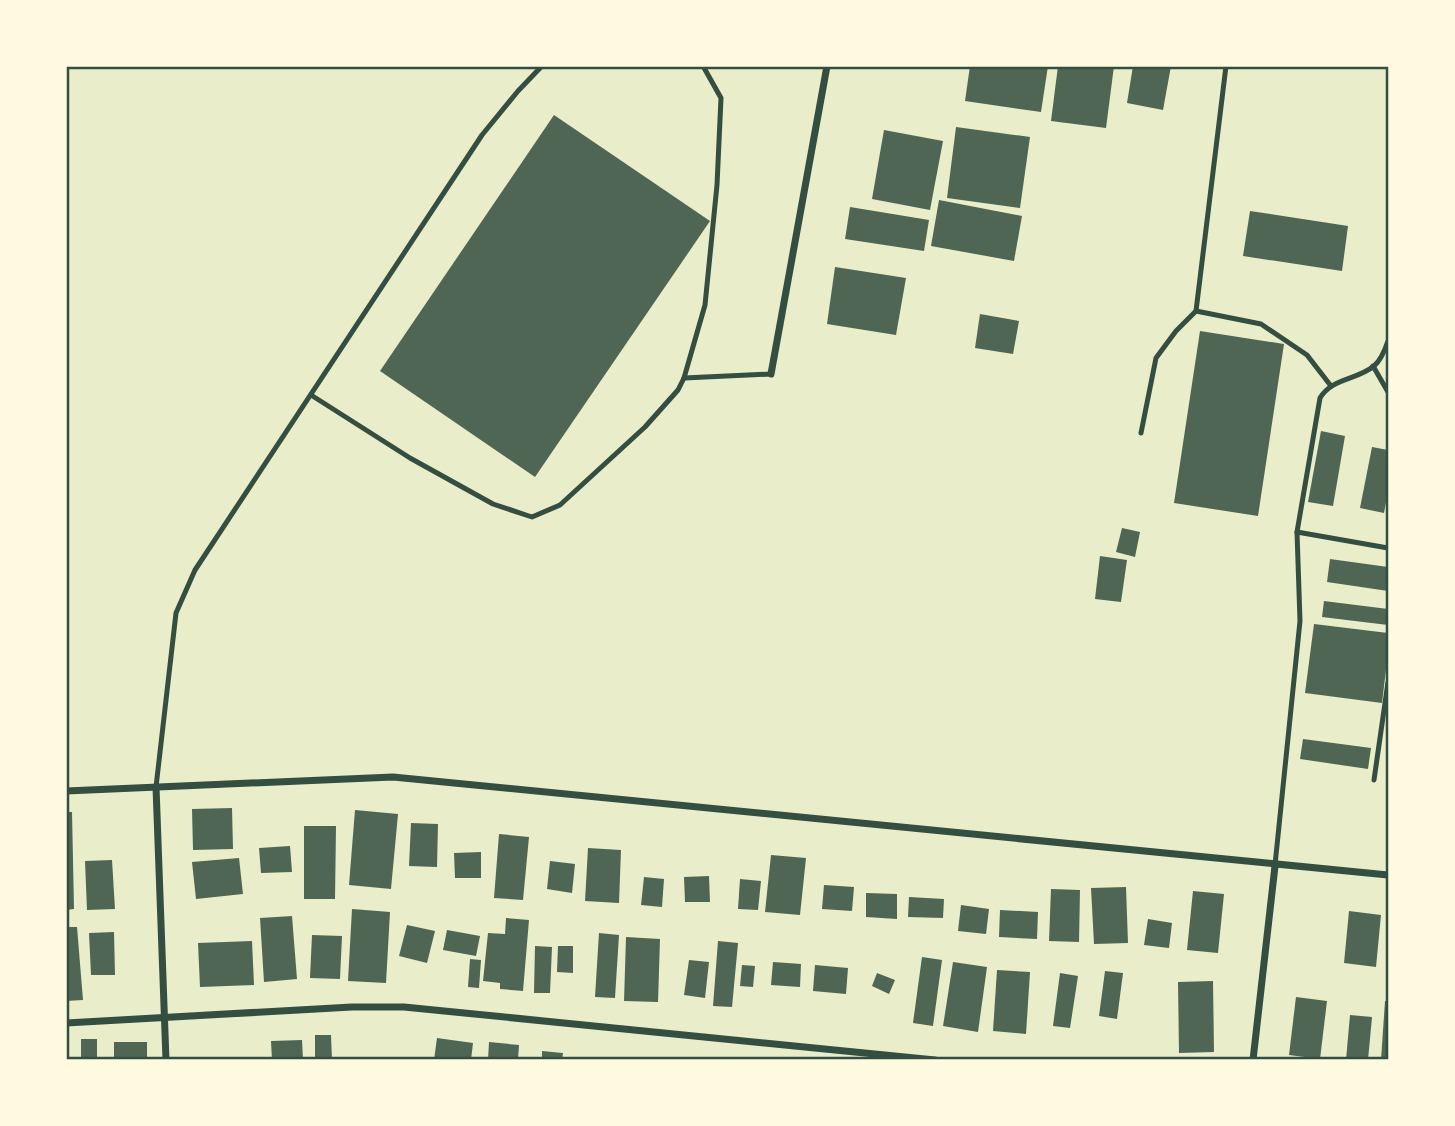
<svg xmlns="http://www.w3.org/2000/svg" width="1455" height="1126" viewBox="0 0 1455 1126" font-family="'Noto Serif',serif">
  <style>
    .building { fill: #4f6655 }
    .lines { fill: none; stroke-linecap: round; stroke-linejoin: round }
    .service { stroke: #344e41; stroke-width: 5 }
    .minor { stroke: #344e41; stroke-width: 7 }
    .neatline { fill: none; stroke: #344e41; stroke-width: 2.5 }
  </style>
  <rect width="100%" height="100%" fill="#e9edc9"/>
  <!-- building -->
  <g class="building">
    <polygon points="970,66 1048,66 1041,112 965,101"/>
    <polygon points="1058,66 1114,66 1106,128 1051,121"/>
    <polygon points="1133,66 1171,66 1163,110 1127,103"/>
    <polygon points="554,115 710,221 535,477 380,371"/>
    <polygon points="956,127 1030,137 1020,208 947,198"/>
    <polygon points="884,130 943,141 930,210 872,199"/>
    <polygon points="939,200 1022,216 1014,261 931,246"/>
    <polygon points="850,207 929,220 924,251 845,239"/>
    <polygon points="1250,211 1348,226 1342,271 1243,256"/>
    <polygon points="835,267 906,278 896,335 827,324"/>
    <polygon points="980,314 1019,321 1013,354 975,348"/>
    <polygon points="1200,331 1284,344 1258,516 1174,503"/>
    <polygon points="1321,431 1345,436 1333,506 1308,502"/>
    <polygon points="1372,447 1388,450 1388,492 1384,513 1360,508"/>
    <polygon points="1122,528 1140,532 1135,557 1116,552"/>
    <polygon points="1100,556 1127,560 1121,602 1095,599"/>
    <polygon points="1330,559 1388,567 1388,591 1327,582"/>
    <polygon points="1324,601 1388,609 1388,625 1322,617"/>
    <polygon points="1314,624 1388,633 1388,653 1382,703 1305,693"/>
    <polygon points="1303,739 1371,748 1368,769 1300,759"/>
    <polygon points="232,808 233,849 193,850 192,809"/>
    <polygon points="355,810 398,814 391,889 349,885"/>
    <polygon points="66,812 72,812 74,909 66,910"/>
    <polygon points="411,823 438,824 437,867 409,866"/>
    <polygon points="304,826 336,826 335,899 304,899"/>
    <polygon points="499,834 529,837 523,900 494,898"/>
    <polygon points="290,846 292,872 261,873 259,848"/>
    <polygon points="588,848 621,850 619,903 585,901"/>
    <polygon points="481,852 481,878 455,878 454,853"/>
    <polygon points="771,855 806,858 800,915 765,912"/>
    <polygon points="239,858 243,894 196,899 192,862"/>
    <polygon points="112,860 115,909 87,910 85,861"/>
    <polygon points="550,861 575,864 572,893 547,889"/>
    <polygon points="709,876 710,902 685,902 684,877"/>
    <polygon points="644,877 664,879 662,907 641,905"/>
    <polygon points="740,879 761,881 758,910 738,909"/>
    <polygon points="824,885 854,887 852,911 822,909"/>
    <polygon points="1126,887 1128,943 1094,944 1091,888"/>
    <polygon points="1051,889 1080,890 1079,942 1049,941"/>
    <polygon points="1193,891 1224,894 1218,953 1187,950"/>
    <polygon points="866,893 897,894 897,919 866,917"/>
    <polygon points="909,897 944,899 943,918 908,917"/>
    <polygon points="961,905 989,909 986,934 958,931"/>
    <polygon points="352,909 390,912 386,983 348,981"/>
    <polygon points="1000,910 1038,912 1037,939 999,937"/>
    <polygon points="1349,911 1381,915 1376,967 1344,963"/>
    <polygon points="292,916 297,979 264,982 260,918"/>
    <polygon points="506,918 529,920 523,991 500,989 500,983 483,981 488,933 505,934"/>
    <polygon points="1148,919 1172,923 1169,948 1144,945"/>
    <polygon points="407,925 435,931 427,963 399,956"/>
    <polygon points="66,927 77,927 83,1000 66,1001"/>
    <polygon points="447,930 480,936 476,956 443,950"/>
    <polygon points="114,932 115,975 91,975 89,933"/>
    <polygon points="599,933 619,935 615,998 595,997"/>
    <polygon points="312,935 342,936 340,979 310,978"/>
    <polygon points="626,937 660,939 658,1002 624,1001"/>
    <polygon points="252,941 254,985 200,987 198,943"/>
    <polygon points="718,941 738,943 732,1007 713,1006"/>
    <polygon points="535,946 552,947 550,993 534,993"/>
    <polygon points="558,946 573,946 573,973 557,972"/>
    <polygon points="922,957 942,960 933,1026 913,1023"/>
    <polygon points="470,959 481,960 479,988 468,987"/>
    <polygon points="689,960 709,962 705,998 684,995"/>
    <polygon points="773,962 801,964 800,987 771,985"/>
    <polygon points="953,962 987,967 978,1032 943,1026"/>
    <polygon points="742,965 755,966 753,987 740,986"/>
    <polygon points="815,965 848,968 846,994 813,991"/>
    <polygon points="997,970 1030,972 1026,1034 993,1031"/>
    <polygon points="1105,971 1123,973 1117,1019 1099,1016"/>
    <polygon points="877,973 895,980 889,994 872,986"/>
    <polygon points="1060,973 1078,976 1070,1028 1053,1026"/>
    <polygon points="1213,981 1214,1052 1179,1053 1178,982"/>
    <polygon points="1296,997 1327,1001 1320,1059 1289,1055"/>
    <polygon points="1385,1001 1388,1001 1388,1060 1381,1060"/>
    <polygon points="1350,1015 1372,1017 1368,1060 1346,1060"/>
    <polygon points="315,1035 331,1035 332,1060 315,1060"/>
    <polygon points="437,1038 473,1043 471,1060 434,1060"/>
    <rect x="81" y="1039" width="16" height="21"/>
    <polygon points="302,1040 303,1060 272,1060 271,1041"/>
    <rect x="114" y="1042" width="33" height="18"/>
    <polygon points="489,1042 519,1045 518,1060 488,1060"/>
    <polygon points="542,1051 563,1053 562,1060 542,1060"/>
  </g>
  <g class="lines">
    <!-- service -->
    <g class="service">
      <polyline points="1196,311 1261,324 1307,355 1331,386"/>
      <polyline points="1373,366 1388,392"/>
      <polyline points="684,378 705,305 717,185 721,98 703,66"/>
      <polyline points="311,395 410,458 493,504 532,517 560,505 645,427 678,390 684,378 771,374"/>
      <polyline points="1141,433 1156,358 1176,331 1196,311 1226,66"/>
      <polyline points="1297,532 1388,548"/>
      <polyline points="1374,780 1388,682"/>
      <polyline points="156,787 176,613 195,570 482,135 518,91 542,66"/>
      <path d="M1275,865L1300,621L1297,532L1320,398C1332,378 1357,380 1374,366C1381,360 1385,350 1388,341"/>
    </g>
    <!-- minor -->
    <g class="minor">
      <polyline points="771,374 827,66"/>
      <polyline points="156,787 166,1060"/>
      <polyline points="66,791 393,777 1388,875"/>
      <polyline points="66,1023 352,1007 404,1007 935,1060"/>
      <polyline points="1253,1060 1275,866"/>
    </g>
  </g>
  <!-- border -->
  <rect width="1455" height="1126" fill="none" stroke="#fefae0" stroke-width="136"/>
  <rect x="68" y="68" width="1319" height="990" class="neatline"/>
</svg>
